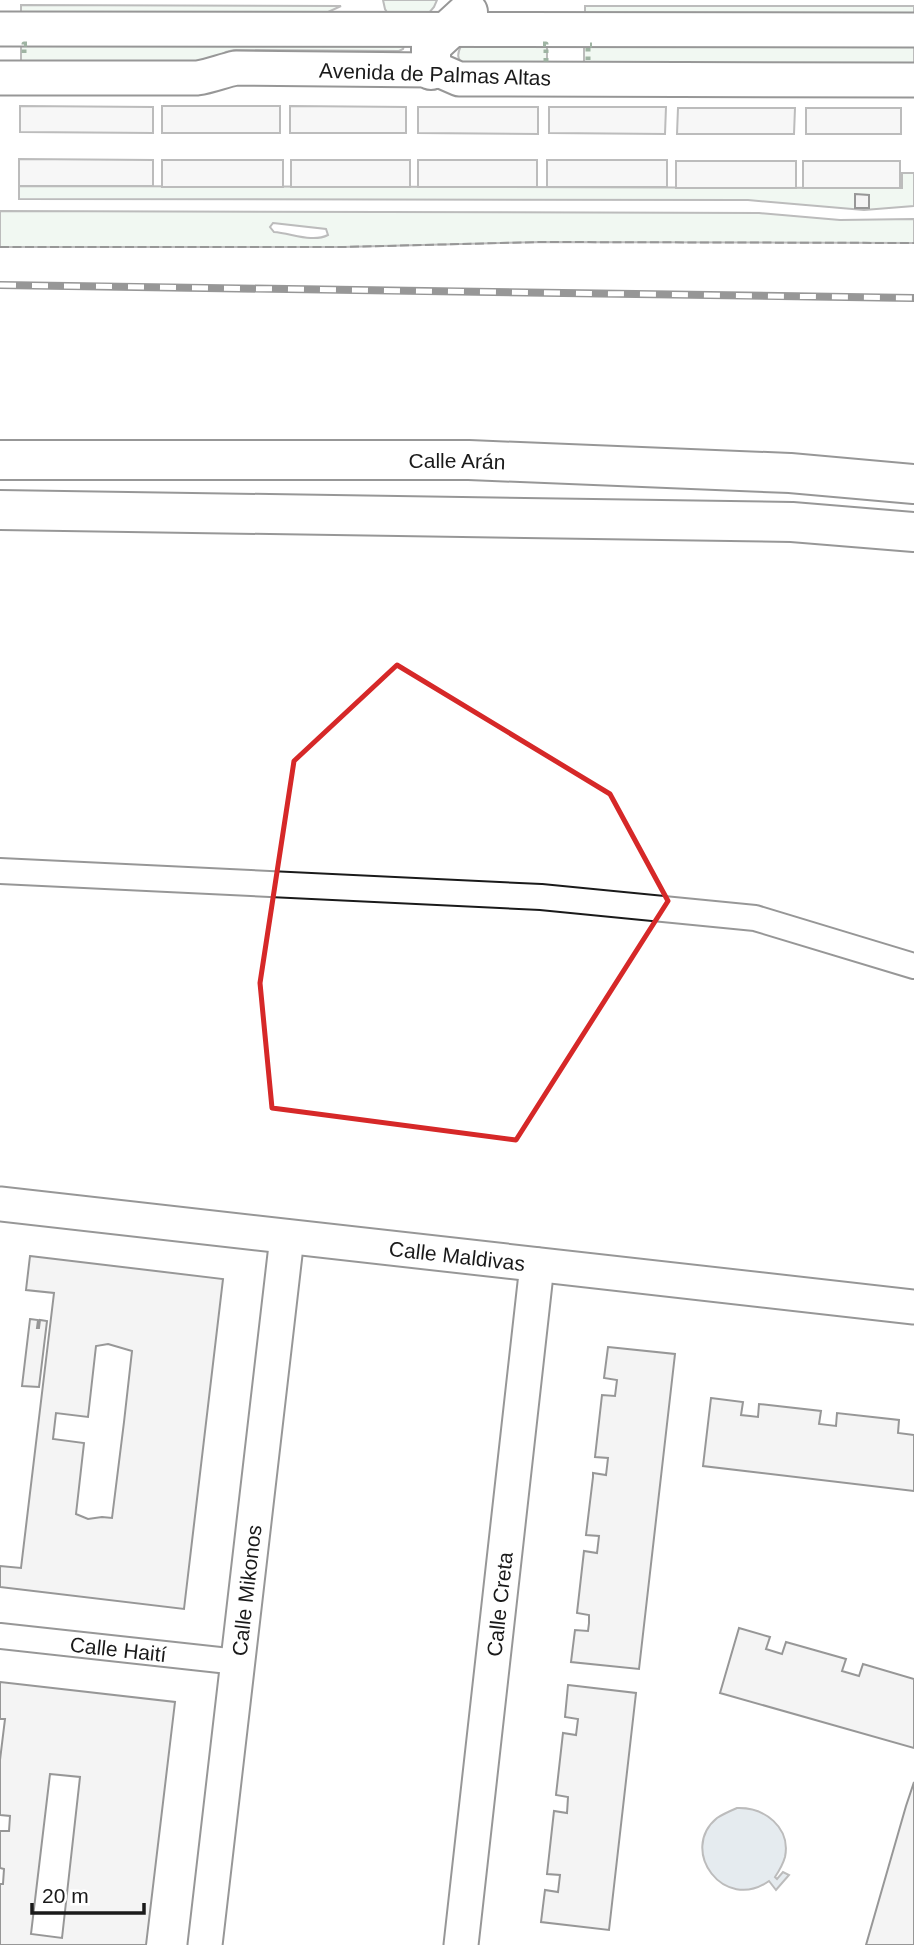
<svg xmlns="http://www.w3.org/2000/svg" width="914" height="1945" viewBox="0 0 914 1945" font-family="Arial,sans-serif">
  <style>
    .green { fill: #e0efe3; stroke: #6a6a6a; stroke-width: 2; fill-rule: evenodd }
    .parking { fill: #ededed; stroke: #6a6a6a; stroke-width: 2 }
    .water { fill: #c6d2dc; stroke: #6a6a6a; stroke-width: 2 }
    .building { fill: #e6e6e6; stroke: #1a1a1a; stroke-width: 2; fill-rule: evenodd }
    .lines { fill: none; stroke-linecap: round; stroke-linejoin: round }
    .pedestrian-casing { stroke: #1a1a1a; stroke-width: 28 }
    .minor-casing { stroke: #1a1a1a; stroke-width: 37 }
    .tertiary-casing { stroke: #1a1a1a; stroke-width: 42 }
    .secondary-casing { stroke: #1a1a1a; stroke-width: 42 }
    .pedestrian { stroke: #fff; stroke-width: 24 }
    .minor { stroke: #fff; stroke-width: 33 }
    .tertiary { stroke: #fff; stroke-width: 38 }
    .secondary { stroke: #fff; stroke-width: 38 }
    .rail-casing { stroke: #1a1a1a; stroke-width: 8 }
    .rail { stroke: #fff; stroke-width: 5; stroke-dasharray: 16; stroke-linecap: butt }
    .hedge { stroke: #2b5a34; stroke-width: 5; stroke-dasharray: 3.5 5; stroke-linecap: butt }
    .fence { stroke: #1a1a1a; stroke-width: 2; stroke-dasharray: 9 3.5; stroke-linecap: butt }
    .marked { fill: none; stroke: #d62828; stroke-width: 5; stroke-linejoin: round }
    .labels { text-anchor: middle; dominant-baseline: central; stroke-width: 5; stroke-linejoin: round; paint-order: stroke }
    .street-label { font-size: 21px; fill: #1a1a1a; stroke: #fff }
  </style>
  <rect width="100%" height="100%" fill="#fff"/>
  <!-- green -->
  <g class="green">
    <polygon points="383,0 437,0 434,7 428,14 388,14 385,9"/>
    <polygon points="21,5 341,6 326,13 21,16"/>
    <rect x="585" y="6" width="329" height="12"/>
    <polygon points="21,42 404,46 403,49 399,51 234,50 226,52 207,62 21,65"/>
    <path d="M547,42V66L463,65C457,58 457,54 461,46Z"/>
    <rect x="584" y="42" width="330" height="25"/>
    <polygon points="902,173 914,173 914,206 864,210 748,200 19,199 19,186 902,188"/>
    <path d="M0,211L759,213L840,220L914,219V243L541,242L343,247H0ZM273,223L326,229L328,235C312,243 291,233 274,232L270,227Z"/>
  </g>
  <!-- parking -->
  <g class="parking">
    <polygon points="20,106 153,107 153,133 20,132"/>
    <rect x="162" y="106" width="118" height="27"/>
    <polygon points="290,106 406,107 406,133 290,133"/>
    <polygon points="418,107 538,107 538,134 418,133"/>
    <polygon points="549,107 666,107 665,134 549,133"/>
    <polygon points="678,108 795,108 794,134 677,134"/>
    <rect x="806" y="108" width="95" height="26"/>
    <polygon points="19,159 153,160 153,186 19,186"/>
    <rect x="162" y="160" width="121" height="27"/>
    <rect x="291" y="160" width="119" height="27"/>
    <rect x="418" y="160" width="119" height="27"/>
    <rect x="547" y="160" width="120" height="27"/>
    <rect x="676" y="161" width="120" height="27"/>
    <rect x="803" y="161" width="97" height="27"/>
  </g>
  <!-- water -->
  <path class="water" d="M737,1808C764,1807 791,1827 785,1857C783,1864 779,1871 775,1877L777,1879L783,1872L789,1875L776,1890L769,1881C724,1913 678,1850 717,1818C723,1814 730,1811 737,1808Z"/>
  <!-- building -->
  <g class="building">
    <polygon points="855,194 869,195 869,208 855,208"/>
    <path d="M30,1256L223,1279L184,1609L0,1587V1566L21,1568L54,1293L26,1290ZM108,1344L132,1351L124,1422L112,1518L102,1517L88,1519L76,1514L84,1443L53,1439L56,1413L88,1417L96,1346Z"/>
    <polygon points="30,1319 38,1320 37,1328 39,1328 40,1320 47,1321 39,1387 22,1386"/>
    <polygon points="608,1347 675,1354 639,1669 571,1662 575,1630 588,1631 589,1623 589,1615 577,1613 584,1551 597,1553 599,1536 586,1535 593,1477 593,1473 606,1475 608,1458 595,1457 602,1395 615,1396 617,1380 604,1378"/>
    <polygon points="711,1398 743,1402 741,1415 750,1416 758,1417 759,1404 821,1411 819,1424 836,1426 837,1413 899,1420 898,1433 914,1435 914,1491 703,1466"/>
    <polygon points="739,1628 770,1637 766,1649 782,1654 786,1642 846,1659 842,1671 859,1676 863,1664 914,1679 914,1748 720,1693"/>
    <path d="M0,1682L175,1702L146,1945H0V1884H3L4,1869L0,1868V1831H9L10,1816L0,1815V1760L5,1719H0ZM50,1774L80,1777L62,1938L31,1934Z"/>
    <polygon points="568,1685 636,1693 609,1930 541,1922 545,1890 558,1892 560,1875 547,1874 554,1811 567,1813 568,1797 556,1795 563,1733 576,1735 578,1719 565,1717"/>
    <polygon points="914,1782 914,1945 866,1945 906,1806"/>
  </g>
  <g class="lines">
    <!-- pedestrian casing -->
    <g class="pedestrian-casing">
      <g id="pedestrian">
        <polyline points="0,871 541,897 755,918 914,966"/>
        <path id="s1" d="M0,1636L238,1662"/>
      </g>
    </g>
    <!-- minor casing -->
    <g class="minor-casing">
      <g id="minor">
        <polyline points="0,29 914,30"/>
        <path d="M0,78H197C211,76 222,71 236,68L431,70L443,72L459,79L914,80"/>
        <path id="s2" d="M0,1204L914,1307"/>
        <path id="s3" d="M205,1945L287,1237"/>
        <path id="s4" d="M461,1945L537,1265"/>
      </g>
    </g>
    <!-- tertiary casing -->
    <g class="tertiary-casing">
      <g id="tertiary">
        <path id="s5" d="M0,460H469L790,473L914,484"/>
        <polyline points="0,510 792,522 914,532"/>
      </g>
    </g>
    <!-- secondary casing -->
    <g class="secondary-casing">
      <polyline id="secondary" points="431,70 431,46 468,12"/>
    </g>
    <!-- pedestrian -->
    <use href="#pedestrian" class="pedestrian"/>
    <!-- minor -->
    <use href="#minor" class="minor"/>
    <!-- tertiary -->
    <use href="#tertiary" class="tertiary"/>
    <!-- secondary -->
    <use href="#secondary" class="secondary"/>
    <!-- rail casing -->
    <g class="rail-casing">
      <polyline id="rail" points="0,285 914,298"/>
    </g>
    <!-- rail -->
    <use href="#rail" class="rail"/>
    <!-- hedge -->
    <g class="hedge">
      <polyline points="543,44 546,44 546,62"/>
      <polyline points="24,53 24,44 28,44"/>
      <polyline points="588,60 588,45 592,45"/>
    </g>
    <!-- fence -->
    <polyline class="fence" points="0,247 343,247 541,242 914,243"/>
  </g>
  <!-- marked area -->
  <path d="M0 0H914V1945H0ZM397,665L610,794L668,901L516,1140L272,1108L260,983L294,761Z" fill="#fff" fill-opacity=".55" fill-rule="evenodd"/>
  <path class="marked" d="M397,665L610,794L668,901L516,1140L272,1108L260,983L294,761Z"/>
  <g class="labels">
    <!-- street labels -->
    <g class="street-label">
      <text transform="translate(435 74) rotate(2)">Avenida de Palmas Altas</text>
      <text stroke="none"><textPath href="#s5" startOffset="457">Calle Arán</textPath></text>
      <text stroke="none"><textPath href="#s2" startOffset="460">Calle Maldivas</textPath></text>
      <text stroke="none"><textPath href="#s3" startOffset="357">Calle Mikonos</textPath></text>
      <text stroke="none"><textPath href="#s4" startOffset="343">Calle Creta</textPath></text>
      <text stroke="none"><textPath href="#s1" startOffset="119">Calle Haití</textPath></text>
    </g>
  </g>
  <!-- scale -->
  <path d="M32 1903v10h112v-10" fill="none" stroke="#1a1a1a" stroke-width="3.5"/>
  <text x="42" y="1903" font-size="21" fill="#1a1a1a" stroke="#ffffff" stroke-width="5" paint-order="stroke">20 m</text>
</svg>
